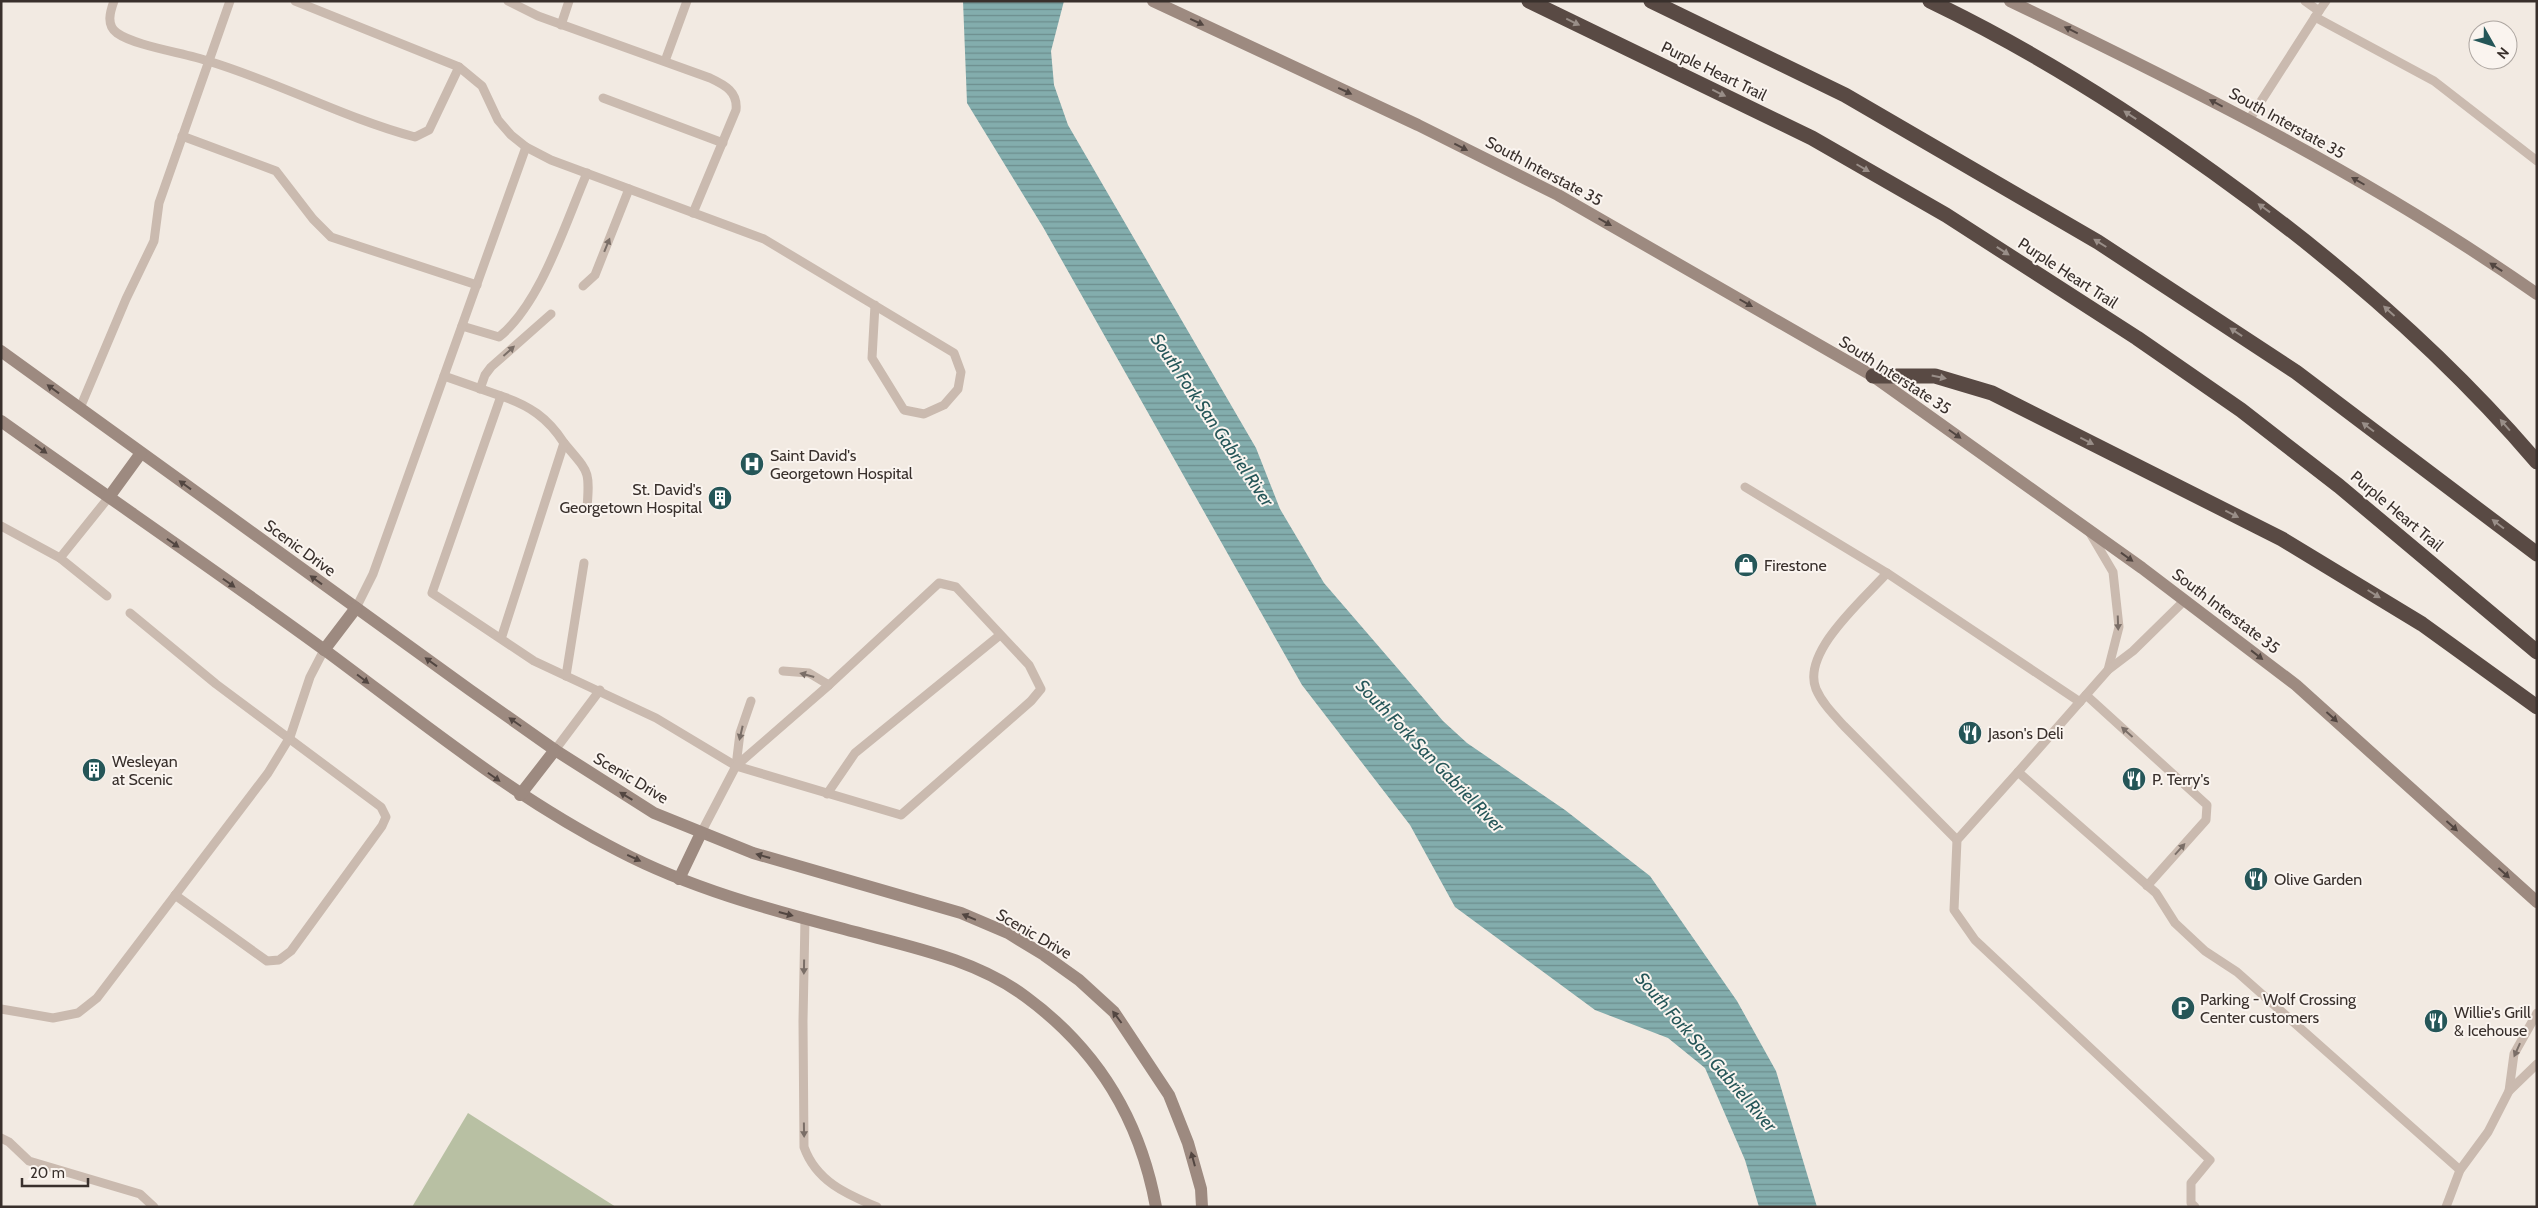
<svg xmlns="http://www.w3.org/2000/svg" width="2538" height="1208" viewBox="0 0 2538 1208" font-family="Cabin,sans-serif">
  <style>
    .park { fill: #b8c0a3 }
    .water { fill: url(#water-rules) }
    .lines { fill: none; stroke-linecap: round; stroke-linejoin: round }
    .lane { stroke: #cabaaf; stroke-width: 9 }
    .secondary { stroke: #9d8a80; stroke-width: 12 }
    .highway { stroke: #594a44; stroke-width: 15 }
    .oneway { fill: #524641 }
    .oneway2 { fill: #998e88 }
    .oneway3 { fill: #7a6e67 }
    .labels { text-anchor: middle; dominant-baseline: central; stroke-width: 4; stroke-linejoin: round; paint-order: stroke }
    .street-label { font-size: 16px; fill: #39302c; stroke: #faf4ef }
    .poi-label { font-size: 16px; fill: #39302c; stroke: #faf4ef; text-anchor: start }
    .water-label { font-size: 18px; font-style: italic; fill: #255658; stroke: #faf4ef }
  </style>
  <defs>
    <pattern id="water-rules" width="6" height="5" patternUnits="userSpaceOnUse" patternTransform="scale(1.25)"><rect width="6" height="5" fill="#83adad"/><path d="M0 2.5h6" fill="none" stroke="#6c8d8d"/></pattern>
  </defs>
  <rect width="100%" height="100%" fill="#f2eae2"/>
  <!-- park -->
  <polygon class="park" points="468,1113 616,1207 412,1207"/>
  <!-- water -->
  <polygon class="water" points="963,1 1064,1 1051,51 1054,85 1068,125 1256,448 1280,509 1324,583 1443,721 1467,743 1565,810 1650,876 1737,1001 1776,1071 1817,1207 1759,1207 1745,1160 1705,1068 1668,1038 1595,1010 1455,907 1410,825 1302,685 1043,227 967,103"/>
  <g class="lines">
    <!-- lane -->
    <g class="lane">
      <path d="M114,1C110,12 106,25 117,33C135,46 185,53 208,61C278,82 344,118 415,137L429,130L459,67"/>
      <polyline points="295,1 459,67 482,86 498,120 511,135 526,147 551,160 764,239 954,353 961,372 958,389 944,405 924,414 904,410 872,358 875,305"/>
      <path d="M508,1L538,16L710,78C725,85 738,92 736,110L693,213"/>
      <polyline points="2319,11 2326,1"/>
      <polyline points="2315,17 2434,81 2537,161"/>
      <polyline points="561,25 569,1"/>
      <polyline points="665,61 687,1"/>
      <polyline points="603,98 723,143"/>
      <polyline points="2249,120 2319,11 2305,1"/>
      <polyline points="182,136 276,171 313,219 331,237 477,285"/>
      <polyline points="583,286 595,275 629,189"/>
      <path d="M462,326L499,337C541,303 565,224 587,173"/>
      <polyline points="444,376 501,396"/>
      <polyline points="480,389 485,375 491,367 551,314"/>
      <polyline points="80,408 126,299 154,241 159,203 230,1"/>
      <path d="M564,443C589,473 590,469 587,509"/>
      <polyline points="1745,487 1887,573 2080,702"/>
      <polyline points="1,526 60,558"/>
      <polyline points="2090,533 2113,572 2119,627 2108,670"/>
      <path d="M1887,573C1864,599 1801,652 1816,689C1822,703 1833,714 1844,726L1957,840"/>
      <polyline points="107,596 60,558 109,497"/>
      <polyline points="356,608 373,574 526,147"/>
      <polyline points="130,613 216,684 381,807 386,817 382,826 291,951 279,960 267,961 175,895"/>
      <path d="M501,639L564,443C548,418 529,405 501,396L432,593L534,661L656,718L736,766"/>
      <polyline points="783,671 809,673 829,685"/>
      <polyline points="566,676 584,563"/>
      <polyline points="2086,695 2207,805 2206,820 2147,886"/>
      <polyline points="555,750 600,690"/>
      <polyline points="736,766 740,733 751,701"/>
      <polyline points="2018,772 2108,670 2133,651 2185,600"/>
      <polyline points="827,794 855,753 1000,635"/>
      <polyline points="701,833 736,766 901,815 1031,701 1041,689 1029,665 956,587 939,583 829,685 736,766"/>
      <path d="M805,919L803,1021L804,1147C816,1181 846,1194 877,1207"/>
      <polyline points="1,1009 53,1018 78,1013 97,998 268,773 290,737 310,677 324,650"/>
      <polyline points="2509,1091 2514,1054 2537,1013"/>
      <polyline points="1,1138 9,1142 29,1161 140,1194 154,1207"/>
      <polyline points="2195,1207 2191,1203 2191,1183 2210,1160 1975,940 1954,910 1957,840 2018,772 2156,893 2175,923 2205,951 2237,972 2460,1170"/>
      <polyline points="2446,1207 2460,1170 2488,1132 2509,1091 2537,1064"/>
    </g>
    <!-- secondary -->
    <g class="secondary">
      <polyline points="1153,1 1418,125 1558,195 1873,376 2142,568 2296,685 2537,902"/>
      <path d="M2010,1C2191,88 2372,178 2537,294"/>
      <polyline points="1,351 470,690 555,750 654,813 753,853 961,913 1008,933 1044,955 1079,980 1114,1012 1169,1095 1188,1143 1201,1189 1202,1207"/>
      <path d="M1,421C109,498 219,573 326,651C422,722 513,797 619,851C690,888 767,909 844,929C906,946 974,958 1026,997C1098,1050 1140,1119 1156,1207"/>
      <polyline points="109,497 141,453"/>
      <polyline points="324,650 356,608"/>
      <polyline points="520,795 555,750"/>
      <polyline points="679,879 701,833"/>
    </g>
    <!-- highway -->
    <g class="highway">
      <polyline points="1529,1 1812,138 1946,215 2137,338 2241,410 2339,486 2537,652"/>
      <polyline points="1651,1 1845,95 2098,242 2296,372 2537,554"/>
      <path d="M1930,1C2030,49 2124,108 2213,172C2332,257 2442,351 2537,462"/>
      <polyline points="1873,376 1935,376 1992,393 2282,539 2422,624 2537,707"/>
    </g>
  </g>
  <!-- one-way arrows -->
  <defs><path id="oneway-solid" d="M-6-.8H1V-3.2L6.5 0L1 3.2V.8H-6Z" transform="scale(1.25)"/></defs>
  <g class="oneway">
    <use href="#oneway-solid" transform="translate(1197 22) rotate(25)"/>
    <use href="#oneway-solid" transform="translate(2071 30) rotate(-154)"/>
    <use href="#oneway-solid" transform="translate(1345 91) rotate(25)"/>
    <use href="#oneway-solid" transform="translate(2216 103) rotate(-152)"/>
    <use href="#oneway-solid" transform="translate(1461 147) rotate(27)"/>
    <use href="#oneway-solid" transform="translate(2358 181) rotate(-150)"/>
    <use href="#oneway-solid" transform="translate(1605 222) rotate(30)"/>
    <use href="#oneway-solid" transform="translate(2496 267) rotate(-147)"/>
    <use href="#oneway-solid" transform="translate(1746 303) rotate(30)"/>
    <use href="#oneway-solid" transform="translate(53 389) rotate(-144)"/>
    <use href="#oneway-solid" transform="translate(1955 434) rotate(35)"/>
    <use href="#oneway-solid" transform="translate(41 449) rotate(36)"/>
    <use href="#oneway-solid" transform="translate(185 485) rotate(-144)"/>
    <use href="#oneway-solid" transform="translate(173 543) rotate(35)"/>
    <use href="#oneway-solid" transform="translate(2127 557) rotate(36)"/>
    <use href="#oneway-solid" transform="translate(316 580) rotate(-144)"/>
    <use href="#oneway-solid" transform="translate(229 583) rotate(35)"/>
    <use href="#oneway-solid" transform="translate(2257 655) rotate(38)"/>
    <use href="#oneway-solid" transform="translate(431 662) rotate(-144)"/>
    <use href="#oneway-solid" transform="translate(363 679) rotate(37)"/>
    <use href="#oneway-solid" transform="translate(2332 717) rotate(42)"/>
    <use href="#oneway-solid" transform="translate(515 722) rotate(-145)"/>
    <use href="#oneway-solid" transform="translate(494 777) rotate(35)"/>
    <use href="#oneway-solid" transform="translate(626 796) rotate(-149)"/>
    <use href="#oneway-solid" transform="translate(2452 826) rotate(42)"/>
    <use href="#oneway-solid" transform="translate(763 856) rotate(-164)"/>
    <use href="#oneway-solid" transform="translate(634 858) rotate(25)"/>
    <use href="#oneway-solid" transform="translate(2504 873) rotate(42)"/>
    <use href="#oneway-solid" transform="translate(786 914) rotate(15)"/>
    <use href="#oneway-solid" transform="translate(969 917) rotate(-157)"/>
    <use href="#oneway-solid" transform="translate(1117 1017) rotate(-127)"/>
    <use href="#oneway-solid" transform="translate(1193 1159) rotate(-105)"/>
  </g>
  <g class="oneway2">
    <use href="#oneway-solid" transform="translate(1573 22) rotate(26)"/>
    <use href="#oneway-solid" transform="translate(1719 93) rotate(26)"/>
    <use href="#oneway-solid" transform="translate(2130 115) rotate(-147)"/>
    <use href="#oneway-solid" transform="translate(1863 168) rotate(30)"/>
    <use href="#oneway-solid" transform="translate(2264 208) rotate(-144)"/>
    <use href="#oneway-solid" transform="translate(2100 243) rotate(-148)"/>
    <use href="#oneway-solid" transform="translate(2003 251) rotate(33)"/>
    <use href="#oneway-solid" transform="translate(2389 311) rotate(-138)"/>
    <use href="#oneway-solid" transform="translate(2236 332) rotate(-146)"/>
    <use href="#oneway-solid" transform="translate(1939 377) rotate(12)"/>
    <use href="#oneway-solid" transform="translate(2505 425) rotate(-131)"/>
    <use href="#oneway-solid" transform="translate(2368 427) rotate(-143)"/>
    <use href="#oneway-solid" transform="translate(2087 441) rotate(27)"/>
    <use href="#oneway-solid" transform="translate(2232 514) rotate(27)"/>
    <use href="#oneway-solid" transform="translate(2498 524) rotate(-143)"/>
    <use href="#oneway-solid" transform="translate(2374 594) rotate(32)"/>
  </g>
  <g class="oneway3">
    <use href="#oneway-solid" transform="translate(607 245) rotate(-68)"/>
    <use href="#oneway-solid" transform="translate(509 351) rotate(-42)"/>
    <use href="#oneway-solid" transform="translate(2118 623) rotate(88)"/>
    <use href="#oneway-solid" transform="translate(807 675) rotate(-165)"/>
    <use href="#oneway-solid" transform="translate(2127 732) rotate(-138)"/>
    <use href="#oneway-solid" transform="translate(741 733) rotate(103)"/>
    <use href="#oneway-solid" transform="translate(2180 849) rotate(-48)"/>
    <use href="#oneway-solid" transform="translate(804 967) rotate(91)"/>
    <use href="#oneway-solid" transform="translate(2517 1050) rotate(114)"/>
    <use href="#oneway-solid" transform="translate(804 1130) rotate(89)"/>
  </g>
  <!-- icons -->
  <defs>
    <g id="hospital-disc" transform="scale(1.25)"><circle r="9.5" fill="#255658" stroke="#faf4ef"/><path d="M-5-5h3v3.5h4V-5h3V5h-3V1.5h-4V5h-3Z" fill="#fff"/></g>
    <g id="building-disc" transform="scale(1.25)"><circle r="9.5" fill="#255658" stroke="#faf4ef"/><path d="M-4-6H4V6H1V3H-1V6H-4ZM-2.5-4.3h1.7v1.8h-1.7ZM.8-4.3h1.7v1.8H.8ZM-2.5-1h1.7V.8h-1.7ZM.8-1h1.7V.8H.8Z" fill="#fff"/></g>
    <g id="shop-disc" transform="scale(1.25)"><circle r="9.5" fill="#255658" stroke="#faf4ef"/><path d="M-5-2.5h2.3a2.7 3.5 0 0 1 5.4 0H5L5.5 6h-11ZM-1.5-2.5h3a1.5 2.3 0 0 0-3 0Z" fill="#fff"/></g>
    <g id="restaurant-disc" transform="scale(1.25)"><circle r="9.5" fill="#255658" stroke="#faf4ef"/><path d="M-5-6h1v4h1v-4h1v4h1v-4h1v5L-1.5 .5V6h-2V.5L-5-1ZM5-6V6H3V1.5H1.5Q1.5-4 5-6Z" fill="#fff"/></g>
    <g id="parking-disc" transform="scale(1.25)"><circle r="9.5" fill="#255658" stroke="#faf4ef"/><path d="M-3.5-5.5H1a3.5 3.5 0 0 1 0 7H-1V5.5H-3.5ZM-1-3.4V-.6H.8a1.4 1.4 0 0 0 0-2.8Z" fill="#fff"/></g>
  </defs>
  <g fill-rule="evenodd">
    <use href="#hospital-disc" x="752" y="464"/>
    <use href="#building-disc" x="720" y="498"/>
    <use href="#shop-disc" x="1746" y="565"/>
    <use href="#restaurant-disc" x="1970" y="733"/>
    <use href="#building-disc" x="94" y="770"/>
    <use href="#restaurant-disc" x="2134" y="779"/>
    <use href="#restaurant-disc" x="2256" y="879"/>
    <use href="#parking-disc" x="2183" y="1008"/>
    <use href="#restaurant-disc" x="2436" y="1021"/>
  </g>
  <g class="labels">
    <!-- street labels -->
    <g class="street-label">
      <text transform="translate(1714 71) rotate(26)">Purple Heart Trail</text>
      <text transform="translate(2287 123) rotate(29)">South Interstate 35</text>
      <text transform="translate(1544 171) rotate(28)">South Interstate 35</text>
      <text transform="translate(2068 273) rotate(33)">Purple Heart Trail</text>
      <text transform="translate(1895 375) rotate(33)">South Interstate 35</text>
      <text transform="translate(2397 511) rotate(40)">Purple Heart Trail</text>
      <text transform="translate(300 548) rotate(36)">Scenic Drive</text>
      <text transform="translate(2226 611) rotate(37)">South Interstate 35</text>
      <text transform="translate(631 778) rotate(31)">Scenic Drive</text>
      <text transform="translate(1034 934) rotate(30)">Scenic Drive</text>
    </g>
    <!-- poi labels -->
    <g class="poi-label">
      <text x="770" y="455">Saint David's<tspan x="770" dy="18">Georgetown Hospital</tspan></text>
      <text x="702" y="489" text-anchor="end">St. David's<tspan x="702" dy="18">Georgetown Hospital</tspan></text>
      <text x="1764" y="565">Firestone</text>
      <text x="1988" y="733">Jason's Deli</text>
      <text x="112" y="761">Wesleyan<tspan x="112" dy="18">at Scenic</tspan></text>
      <text x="2152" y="779">P. Terry's</text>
      <text x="2274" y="879">Olive Garden</text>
      <text x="2200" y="999">Parking - Wolf Crossing<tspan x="2200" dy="18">Center customers</tspan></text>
      <text x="2454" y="1012">Willie's Grill<tspan x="2454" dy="18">&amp; Icehouse</tspan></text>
    </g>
    <!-- water labels -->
    <g class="water-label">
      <text transform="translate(1212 420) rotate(56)">South Fork San Gabriel River</text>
      <text transform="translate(1430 756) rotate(46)">South Fork San Gabriel River</text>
      <text transform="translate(1706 1052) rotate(49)">South Fork San Gabriel River</text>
    </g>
  </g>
  <!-- border -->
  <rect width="2538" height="1208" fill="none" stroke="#39302c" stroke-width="5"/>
  <!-- north arrow -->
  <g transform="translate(2493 45) rotate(129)"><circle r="24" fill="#faf4ef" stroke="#ada6a1"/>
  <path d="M0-4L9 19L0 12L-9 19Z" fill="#255658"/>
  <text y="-8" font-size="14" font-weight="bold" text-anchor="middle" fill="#39302c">N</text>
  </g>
  <!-- scale -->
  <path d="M22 1178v8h66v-8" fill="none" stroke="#39302c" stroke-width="2.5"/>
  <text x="30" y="1178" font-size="15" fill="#39302c" stroke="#faf4ef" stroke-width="4" paint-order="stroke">20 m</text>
</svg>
